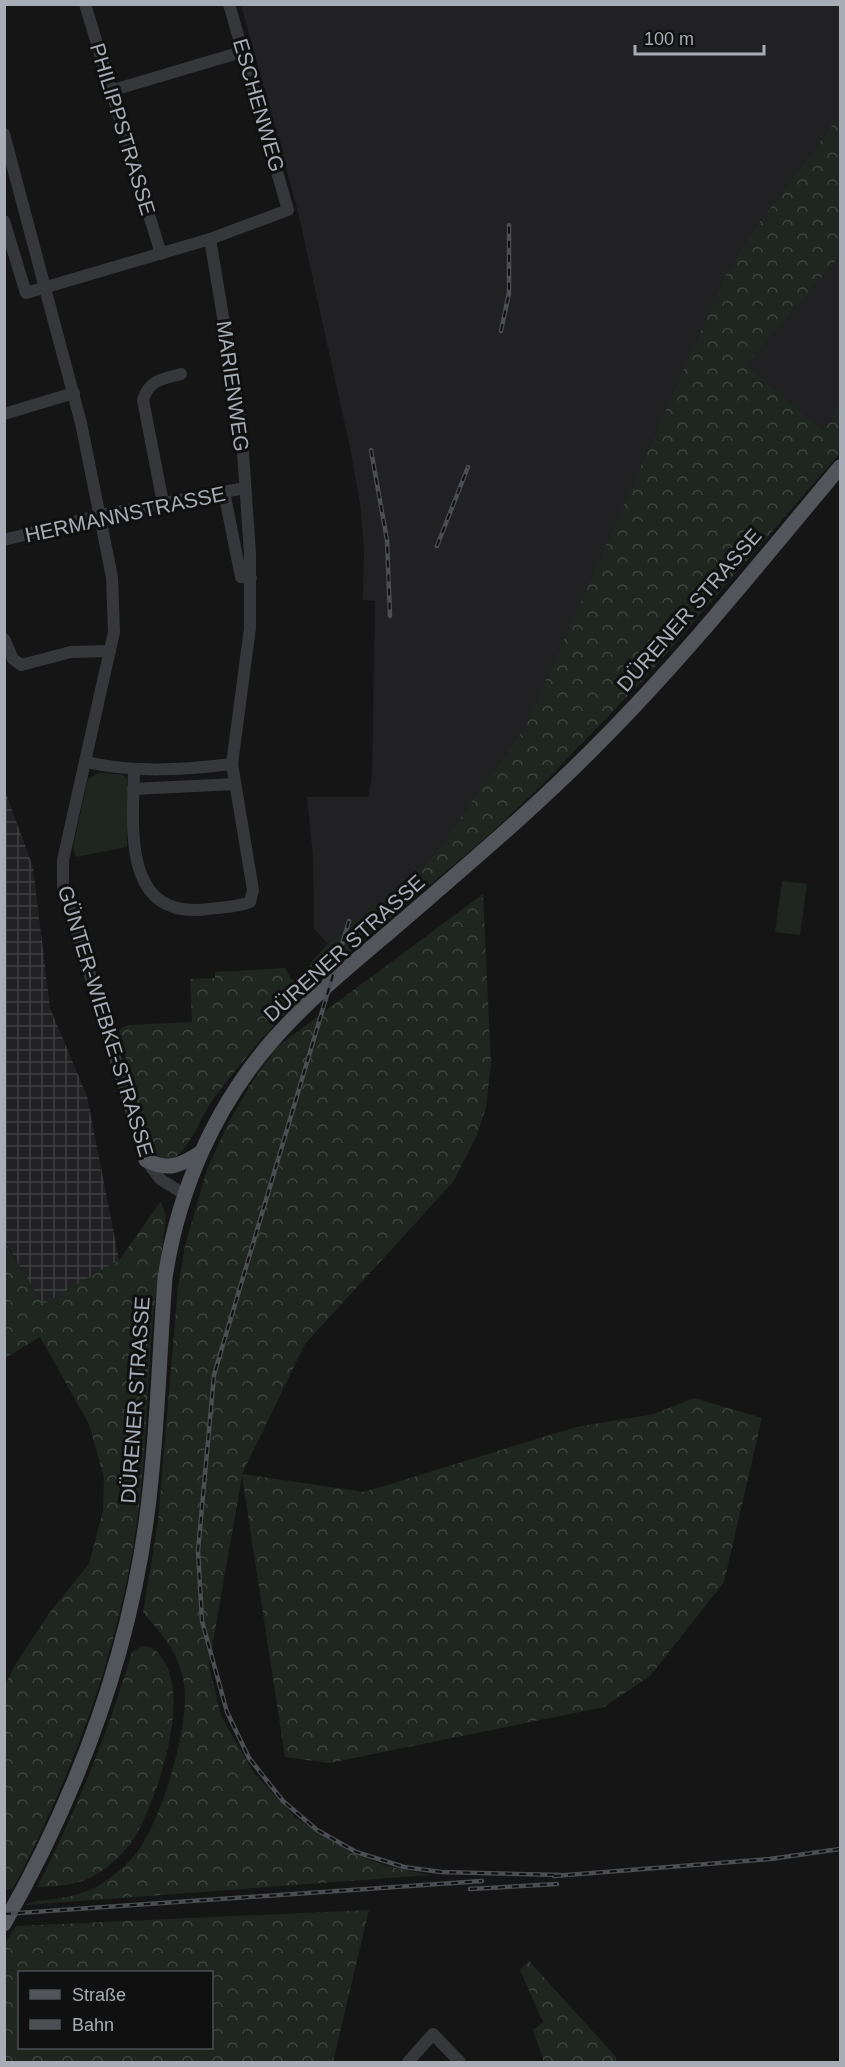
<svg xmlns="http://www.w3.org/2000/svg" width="845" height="2067" viewBox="0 0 845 2067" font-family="Arial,sans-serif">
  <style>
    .built { fill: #212123 }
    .industrial { fill: url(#industrial-grid) }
    .green { fill: #1f261f }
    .forest { fill: url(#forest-crowns); fill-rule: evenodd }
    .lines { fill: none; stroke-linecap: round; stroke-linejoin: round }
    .minor { stroke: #36373b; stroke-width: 12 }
    .major { stroke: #52555a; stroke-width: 15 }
    .rail-casing { stroke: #4b4e52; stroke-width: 4.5 }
    .rail { stroke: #101011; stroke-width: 2; stroke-dasharray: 7; stroke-linecap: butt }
    .labels { text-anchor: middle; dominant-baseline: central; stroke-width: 6; stroke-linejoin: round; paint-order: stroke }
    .street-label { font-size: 21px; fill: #a7adb6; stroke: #101011 }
  </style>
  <defs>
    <pattern id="industrial-grid" width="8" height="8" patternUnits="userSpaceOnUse" patternTransform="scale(1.5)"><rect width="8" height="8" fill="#212123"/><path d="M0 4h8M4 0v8" fill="none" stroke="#3e3f41"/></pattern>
    <pattern id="forest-crowns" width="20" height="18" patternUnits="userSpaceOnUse" patternTransform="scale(1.5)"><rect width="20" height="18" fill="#1f261f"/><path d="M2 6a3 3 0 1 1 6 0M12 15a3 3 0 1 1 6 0" fill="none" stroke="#3d433d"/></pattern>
  </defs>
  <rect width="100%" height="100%" fill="#151516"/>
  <!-- built -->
  <g class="built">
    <polygon points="241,5 840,5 840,115 750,235 725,276 525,727 430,860 328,944 314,929 313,857 307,797 368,797 372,777 375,601 363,600 364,549 360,503 349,443 298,212"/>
    <polygon points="840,256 840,409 822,430 747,365"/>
  </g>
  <!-- industrial -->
  <polygon class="industrial" points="4,788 33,867 50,1008 87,1096 119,1260 43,1305 5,1241"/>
  <!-- green -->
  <g class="green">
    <polygon points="98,773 121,774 127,779 127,847 76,857 73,847 88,779"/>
    <polygon points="782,881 807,884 800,935 775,932"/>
  </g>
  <!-- forest -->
  <g class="forest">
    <polygon points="840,115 840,256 747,365 822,430 840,409 840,453 646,677 540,787 482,841 350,952 305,974 313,960 328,944 430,860 525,727 725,276 750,235"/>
    <path d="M483,894L491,1064L486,1107L477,1135L453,1182L305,1344L242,1474L364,1492L576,1427L654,1414L694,1398L762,1418L724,1582L650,1676L604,1707L329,1763L285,1757L242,1476L209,1665L221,1716L254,1773L296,1818L350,1852L387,1866L430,1875L25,1905C33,1900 47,1900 56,1899C74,1896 93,1891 107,1880C120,1871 131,1861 140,1848C163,1815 193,1717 183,1678C177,1651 161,1632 143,1613L158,1521L178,1287L185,1246L207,1169L229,1122L250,1085L278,1046Z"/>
    <path d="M285,968L291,979L298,982L318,972H328C285,1010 249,1052 214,1098C200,1117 193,1145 173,1159C167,1159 160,1159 156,1153C140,1130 127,1060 119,1030L128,1025L192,1022L190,979L215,978V972Z"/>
    <path d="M161,1201L166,1216C161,1263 152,1310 150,1356C146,1414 145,1471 136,1529C117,1657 72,1774 13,1889L5,1890V1685L15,1665L50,1612L89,1564L103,1511L104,1478L89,1424L40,1337L5,1358L4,1241L43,1304L119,1260Z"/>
    <path d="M141,1646C153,1645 160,1653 165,1663C189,1703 157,1800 134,1838C125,1852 110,1867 95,1875C77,1886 58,1886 37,1887C77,1810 107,1735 132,1652Z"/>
    <path d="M369,1910L333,2062H5V1943L16,1926ZM212,1972V2048H20V1972Z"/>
    <polygon points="529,1961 616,2057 616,2062 544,2062 533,2030 543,2022 520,1970"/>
  </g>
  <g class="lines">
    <!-- minor -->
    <g class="minor">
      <polyline points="85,4 161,254"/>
      <polyline points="110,91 245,51"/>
      <polyline points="4,134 81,423 112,577 114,632 63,860 63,886 146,1160 160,1179 184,1194"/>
      <polyline points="4,221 26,293 210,239 288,210 229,4"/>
      <polyline points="4,414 74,393"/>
      <polyline points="224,492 241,577 251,578"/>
      <path d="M163,503L143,400C149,380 162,379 181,374"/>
      <polyline points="4,540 101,515 245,488"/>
      <polyline points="4,639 13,659 21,665 71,652 110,651"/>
      <path d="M86,762C134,773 183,770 232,764"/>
      <path d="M134,770C133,827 121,921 209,909C223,907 238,907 250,902L253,890L232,764L250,628V553L241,424L210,239"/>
      <polyline points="133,789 235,784"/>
      <polyline points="408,2062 433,2034 460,2062"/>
    </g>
    <!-- major -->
    <g class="major">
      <path d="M146,1160C168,1171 180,1166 200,1153"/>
      <path d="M4,1924C75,1799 126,1666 146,1523C157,1442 159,1360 165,1278C178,1191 214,1108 272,1041C312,995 361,957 407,917C473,860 538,805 599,743C685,657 762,560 840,467"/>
    </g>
    <!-- rail casing -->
    <g class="rail-casing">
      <g id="rail">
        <polyline points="501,331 509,293 509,225"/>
        <polyline points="371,450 387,540 390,616"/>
        <polyline points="437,546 468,467"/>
        <polyline points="349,921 214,1375 198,1551 202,1621 227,1712 249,1758 283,1801 317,1830 356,1852 404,1867 441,1872 561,1875"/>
        <polyline points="554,1876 770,1859 840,1849"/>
        <polyline points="470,1889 557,1884"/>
        <polyline points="4,1914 482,1881"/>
      </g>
    </g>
    <!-- rail -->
    <use href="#rail" class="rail"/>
  </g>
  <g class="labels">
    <!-- street labels -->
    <g class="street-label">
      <text transform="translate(259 105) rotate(74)">ESCHENWEG</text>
      <text transform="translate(123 129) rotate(73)">PHILIPPSTRASSE</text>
      <text transform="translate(233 386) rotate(82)">MARIENWEG</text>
      <text transform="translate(125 514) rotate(-12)">HERMANNSTRASSE</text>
      <text transform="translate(689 610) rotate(-49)">DÜRENER STRASSE</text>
      <text transform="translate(344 948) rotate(-42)">DÜRENER STRASSE</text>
      <text transform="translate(106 1021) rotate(73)">GÜNTER-WIEBKE-STRASSE</text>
      <text transform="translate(135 1400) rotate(-86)">DÜRENER STRASSE</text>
    </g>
  </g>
  <!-- border -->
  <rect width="845" height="2067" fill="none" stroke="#a7adb6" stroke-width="12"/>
  <!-- legend -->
  <rect x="18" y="1971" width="195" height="78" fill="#101011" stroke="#4c4f53" stroke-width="1.5"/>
  <rect x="30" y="1990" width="30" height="9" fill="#52555a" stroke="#4c4f53" stroke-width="1.5"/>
  <text x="72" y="2001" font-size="18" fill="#a7adb6">Straße</text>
  <rect x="30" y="2020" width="30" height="9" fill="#4b4e52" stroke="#4c4f53" stroke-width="1.5"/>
  <text x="72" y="2031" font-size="18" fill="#a7adb6">Bahn</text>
  <!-- scale -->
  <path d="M635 45v9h129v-9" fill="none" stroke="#a7adb6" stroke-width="3"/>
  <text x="644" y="45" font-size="18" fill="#a7adb6" stroke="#101011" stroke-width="4.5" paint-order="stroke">100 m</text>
</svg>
